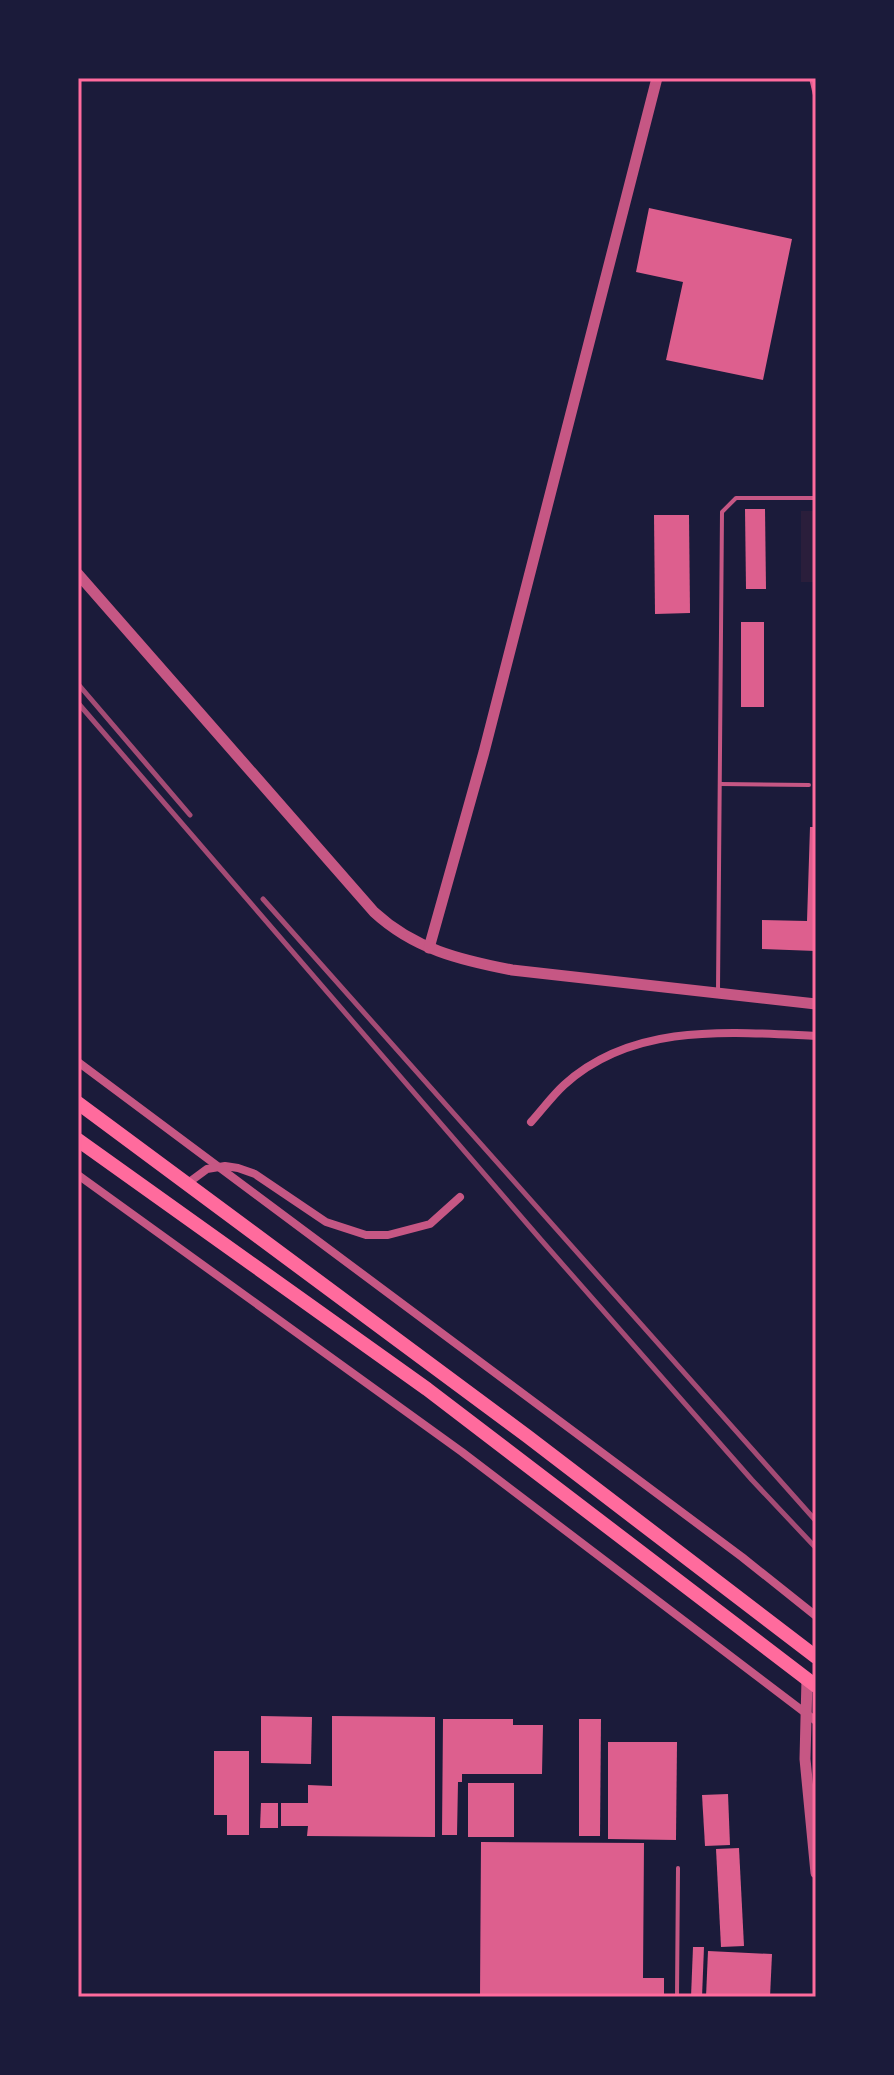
<svg xmlns="http://www.w3.org/2000/svg" width="894" height="2075" viewBox="0 0 894 2075" font-family="Inter,sans-serif">
  <style>
    .green { fill: #2a1e3b }
    .building { fill: #dd5f8e }
    .lines { fill: none; stroke-linecap: round; stroke-linejoin: round }
    .service { stroke: #c65784; stroke-width: 4 }
    .minor { stroke: #c65784; stroke-width: 8 }
    .tertiary { stroke: #c65784; stroke-width: 11 }
    .trunk { stroke: #ff6b9d; stroke-width: 14 }
    .rail { stroke: #a44b75; stroke-width: 5 }
    .neatline { fill: none; stroke: #ff6b9d; stroke-width: 3 }
  </style>
  <rect width="100%" height="100%" fill="#1b1b3a"/>
  <!-- green -->
  <rect class="green" x="801" y="511" width="15" height="71"/>
  <!-- building -->
  <g class="building">
    <polygon points="809,78 816,78 816,104 815,104"/>
    <polygon points="649,208 792,239 763,380 666,360 683,282 636,272"/>
    <polygon points="745,509 765,509 766,589 746,589"/>
    <polygon points="654,515 689,515 690,613 655,614"/>
    <rect x="741" y="622" width="23" height="85"/>
    <polygon points="810,827 816,827 816,951 762,949 762,920 807,921"/>
    <polygon points="261,1716 312,1717 311,1764 261,1763"/>
    <polygon points="332,1716 435,1717 435,1837 307,1836 308,1826 281,1826 281,1803 308,1803 308,1785 332,1786"/>
    <polygon points="443,1719 513,1719 513,1725 543,1725 542,1774 462,1774 462,1782 458,1782 457,1835 442,1835"/>
    <polygon points="579,1719 601,1719 600,1836 579,1836"/>
    <polygon points="608,1742 677,1742 676,1840 608,1839"/>
    <polygon points="214,1751 249,1751 249,1835 227,1835 227,1815 214,1815"/>
    <rect x="468" y="1783" width="46" height="54"/>
    <polygon points="728,1794 730,1845 705,1846 702,1795"/>
    <polygon points="261,1803 278,1803 278,1828 260,1828"/>
    <polygon points="481,1842 644,1843 643,1978 664,1978 664,1997 480,1996"/>
    <polygon points="739,1848 744,1946 721,1947 716,1849"/>
    <polygon points="693,1947 704,1947 702,1997 691,1997"/>
    <polygon points="708,1951 772,1954 770,1997 706,1997"/>
  </g>
  <g class="lines">
    <!-- service -->
    <g class="service">
      <polyline points="720,784 809,785"/>
      <polyline points="718,990 722,512 736,498 816,498"/>
      <polyline points="677,1997 678,1868"/>
    </g>
    <!-- minor -->
    <g class="minor">
      <polyline points="78,1062 742,1557 816,1616"/>
      <path d="M531,1122C542,1110 552,1096 564,1085C633,1022 730,1032 816,1036"/>
      <polyline points="78,1175 462,1452 816,1721"/>
      <polyline points="188,1183 207,1169 225,1166 238,1168 255,1174 326,1222 366,1235 388,1235 430,1224 460,1197"/>
    </g>
    <!-- tertiary -->
    <g class="tertiary">
      <path d="M78,574L374,912C414,949 460,960 512,970L816,1004"/>
      <polyline points="429,948 484,752 657,78"/>
      <polyline points="807,1679 805,1759 816,1873"/>
    </g>
    <!-- trunk -->
    <g class="trunk">
      <polyline points="78,1103 527,1436 816,1657"/>
      <polyline points="78,1140 427,1389 816,1686"/>
    </g>
    <!-- rail -->
    <g class="rail">
      <polyline points="78,684 190,815"/>
      <polyline points="78,703 542,1241 752,1480 816,1548"/>
      <polyline points="263,899 816,1521"/>
    </g>
  </g>
  <!-- border -->
  <rect width="894" height="2075" fill="none" stroke="#1b1b3a" stroke-width="160"/>
  <rect x="80" y="80" width="734" height="1915" class="neatline"/>
</svg>
